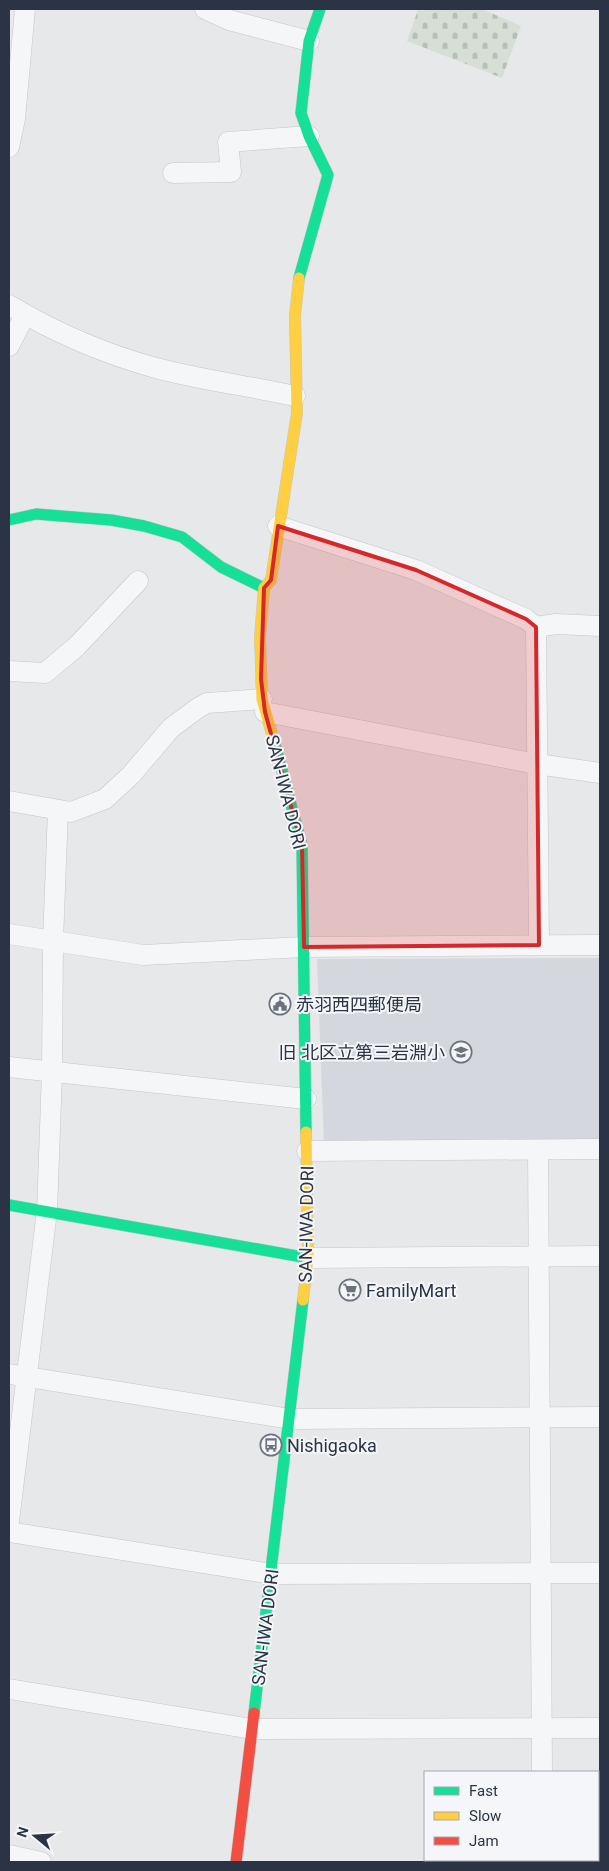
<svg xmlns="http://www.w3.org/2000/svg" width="609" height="1871" viewBox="0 0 609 1871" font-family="Roboto,'Noto Sans JP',sans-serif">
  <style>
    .built { fill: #d4d7dd }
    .cemetery { fill: url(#cemetery-stones) }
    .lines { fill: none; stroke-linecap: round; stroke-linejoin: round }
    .street-casing { stroke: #c4c6c8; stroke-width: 21 }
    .fast-casing { stroke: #c4c6c8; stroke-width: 12 }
    .slow-casing { stroke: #c4c6c8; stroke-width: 12 }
    .jam-casing { stroke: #c4c6c8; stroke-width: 12 }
    .street { stroke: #f5f6f7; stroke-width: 20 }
    .fast { stroke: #16e098; stroke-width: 11 }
    .slow { stroke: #ffcf43; stroke-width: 11 }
    .jam { stroke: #f24e42; stroke-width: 11 }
    .marked { fill: #d62828; fill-opacity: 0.2; stroke: #d62828; stroke-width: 4; stroke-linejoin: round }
    .labels { text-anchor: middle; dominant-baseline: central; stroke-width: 4; stroke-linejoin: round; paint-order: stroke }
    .street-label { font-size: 18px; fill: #2b3445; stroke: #f4f6f9 }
    .poi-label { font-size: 18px; fill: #2b3445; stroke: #f4f6f9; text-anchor: start }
  </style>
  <defs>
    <pattern id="cemetery-stones" width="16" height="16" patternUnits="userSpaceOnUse" patternTransform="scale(1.25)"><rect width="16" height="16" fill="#d6ded6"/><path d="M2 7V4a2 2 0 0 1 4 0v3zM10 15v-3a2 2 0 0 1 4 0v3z" fill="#b8bfb9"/></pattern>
  </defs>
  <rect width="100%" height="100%" fill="#e6e8ea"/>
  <!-- built -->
  <polygon class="built" points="600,958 600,1145 324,1145 317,959"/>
  <!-- cemetery -->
  <polygon class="cemetery" points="425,9 482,9 521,26 502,78 407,41 418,10 424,11"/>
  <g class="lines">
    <!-- street casing -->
    <g class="street-casing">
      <g id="street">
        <polyline points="205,9 229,20 309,41"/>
        <polyline points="9,147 15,119 25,9"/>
        <polyline points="173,173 231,172 228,142 309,136"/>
        <path d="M9,305C54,332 105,354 156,368C201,380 249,386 295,396"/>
        <polyline points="9,346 25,315"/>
        <polyline points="278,526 416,570 526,619 536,627 556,624 600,626"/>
        <polyline points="536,627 539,945"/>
        <polyline points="9,671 45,673 77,646 138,581"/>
        <polyline points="265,712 537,764 600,773"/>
        <polyline points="9,801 71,812 105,799 131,775 171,728 198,708 207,703 262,699"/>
        <polyline points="9,934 143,955 304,947 600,945"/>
        <polyline points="9,1067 306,1099"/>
        <polyline points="538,1150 542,1772"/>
        <polyline points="307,1151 600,1149"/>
        <polyline points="308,1258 600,1256"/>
        <polyline points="9,1374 290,1419 600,1417"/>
        <polyline points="9,1521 47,1211 52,1073 53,941 58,810"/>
        <polyline points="9,1532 272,1574 600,1573"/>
        <polyline points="9,1689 252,1729 600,1728"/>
        <polyline points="9,1855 41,1862"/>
        <polyline points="544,1860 544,1862"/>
      </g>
    </g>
    <!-- fast casing -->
    <g class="fast-casing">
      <g id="fast">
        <polyline points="299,278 328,175 309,136 301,113 309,41 320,9"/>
        <polyline points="9,520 36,514 111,520 144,526 182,537 221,567 264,588"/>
        <polyline points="274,741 302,846 306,1132"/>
        <polyline points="9,1205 308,1258"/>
        <polyline points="254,1713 303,1300"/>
      </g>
    </g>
    <!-- slow casing -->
    <g class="slow-casing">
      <g id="slow">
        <polyline points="264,588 271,580 297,413 295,315 299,278"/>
        <polyline points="264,588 260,637 262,699 274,741"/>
        <polyline points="303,1300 308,1258 306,1132"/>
      </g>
    </g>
    <!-- jam casing -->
    <g class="jam-casing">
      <polyline id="jam" points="236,1862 254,1713"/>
    </g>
    <!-- street -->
    <use href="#street" class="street"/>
    <!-- fast -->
    <use href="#fast" class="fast"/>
    <!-- slow -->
    <use href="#slow" class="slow"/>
    <!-- jam -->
    <use href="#jam" class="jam"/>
  </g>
  <!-- marked area -->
  <path class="marked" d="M278,526L416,570L526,619L536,627L539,945L304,947L302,846L265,712L261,679L264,588L271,580Z"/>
  <!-- icons -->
  <defs>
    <g id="civic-ring" transform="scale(1.125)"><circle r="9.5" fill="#f4f6f9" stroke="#6c737f" stroke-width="1.5"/><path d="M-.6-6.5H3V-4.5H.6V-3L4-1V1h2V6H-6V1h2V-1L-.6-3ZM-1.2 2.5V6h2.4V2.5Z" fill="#6c737f"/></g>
    <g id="school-ring" transform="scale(1.125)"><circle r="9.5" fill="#f4f6f9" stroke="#6c737f" stroke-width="1.5"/><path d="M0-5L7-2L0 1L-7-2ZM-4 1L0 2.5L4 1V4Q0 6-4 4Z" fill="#6c737f"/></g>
    <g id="supermarket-ring" transform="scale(1.125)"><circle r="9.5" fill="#f4f6f9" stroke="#6c737f" stroke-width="1.5"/><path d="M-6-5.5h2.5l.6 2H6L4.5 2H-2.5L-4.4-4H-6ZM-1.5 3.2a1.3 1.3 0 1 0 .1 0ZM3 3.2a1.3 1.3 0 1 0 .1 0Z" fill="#6c737f"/></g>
    <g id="bus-ring" transform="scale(1.125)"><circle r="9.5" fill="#f4f6f9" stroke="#6c737f" stroke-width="1.5"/><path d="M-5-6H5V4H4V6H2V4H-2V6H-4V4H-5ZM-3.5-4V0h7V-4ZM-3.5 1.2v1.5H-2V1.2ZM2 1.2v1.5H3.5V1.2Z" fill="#6c737f"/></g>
  </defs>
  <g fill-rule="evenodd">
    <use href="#civic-ring" x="280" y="1004"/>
    <use href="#school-ring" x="461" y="1052"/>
    <use href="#supermarket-ring" x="350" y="1290"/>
    <use href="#bus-ring" x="271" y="1445"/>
  </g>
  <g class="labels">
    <!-- street labels -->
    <g class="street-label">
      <text transform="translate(286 792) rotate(76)">SAN-IWA DORI</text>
      <text transform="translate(306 1224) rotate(-89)">SAN-IWA DORI</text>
      <text transform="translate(265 1627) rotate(-83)">SAN-IWA DORI</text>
    </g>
    <!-- poi labels -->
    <g class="poi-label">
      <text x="296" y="1004">赤羽西四郵便局</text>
      <text x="445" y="1052" text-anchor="end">旧 北区立第三岩淵小</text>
      <text x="366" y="1290">FamilyMart</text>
      <text x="287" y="1445">Nishigaoka</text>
    </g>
  </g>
  <!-- border -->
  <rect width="609" height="1871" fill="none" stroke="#2b3445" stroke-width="20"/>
  <!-- legend -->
  <rect x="424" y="1771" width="175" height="90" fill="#f4f6f9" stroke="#a4a8b1"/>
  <rect x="434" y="1787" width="25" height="8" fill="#16e098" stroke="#a4a8b1"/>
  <text x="469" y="1796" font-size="15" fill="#2b3445">Fast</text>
  <rect x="434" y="1812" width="25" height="8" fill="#ffcf43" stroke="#a4a8b1"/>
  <text x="469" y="1821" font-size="15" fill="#2b3445">Slow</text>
  <rect x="434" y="1837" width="25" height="8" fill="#f24e42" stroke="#a4a8b1"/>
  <text x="469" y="1846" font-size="15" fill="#2b3445">Jam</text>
  <!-- north arrow -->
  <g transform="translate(35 1836) rotate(288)" stroke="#f4f6f9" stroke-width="4" paint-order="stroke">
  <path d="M0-4L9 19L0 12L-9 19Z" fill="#2b3445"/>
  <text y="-8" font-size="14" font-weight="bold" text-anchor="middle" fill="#2b3445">N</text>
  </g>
</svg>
